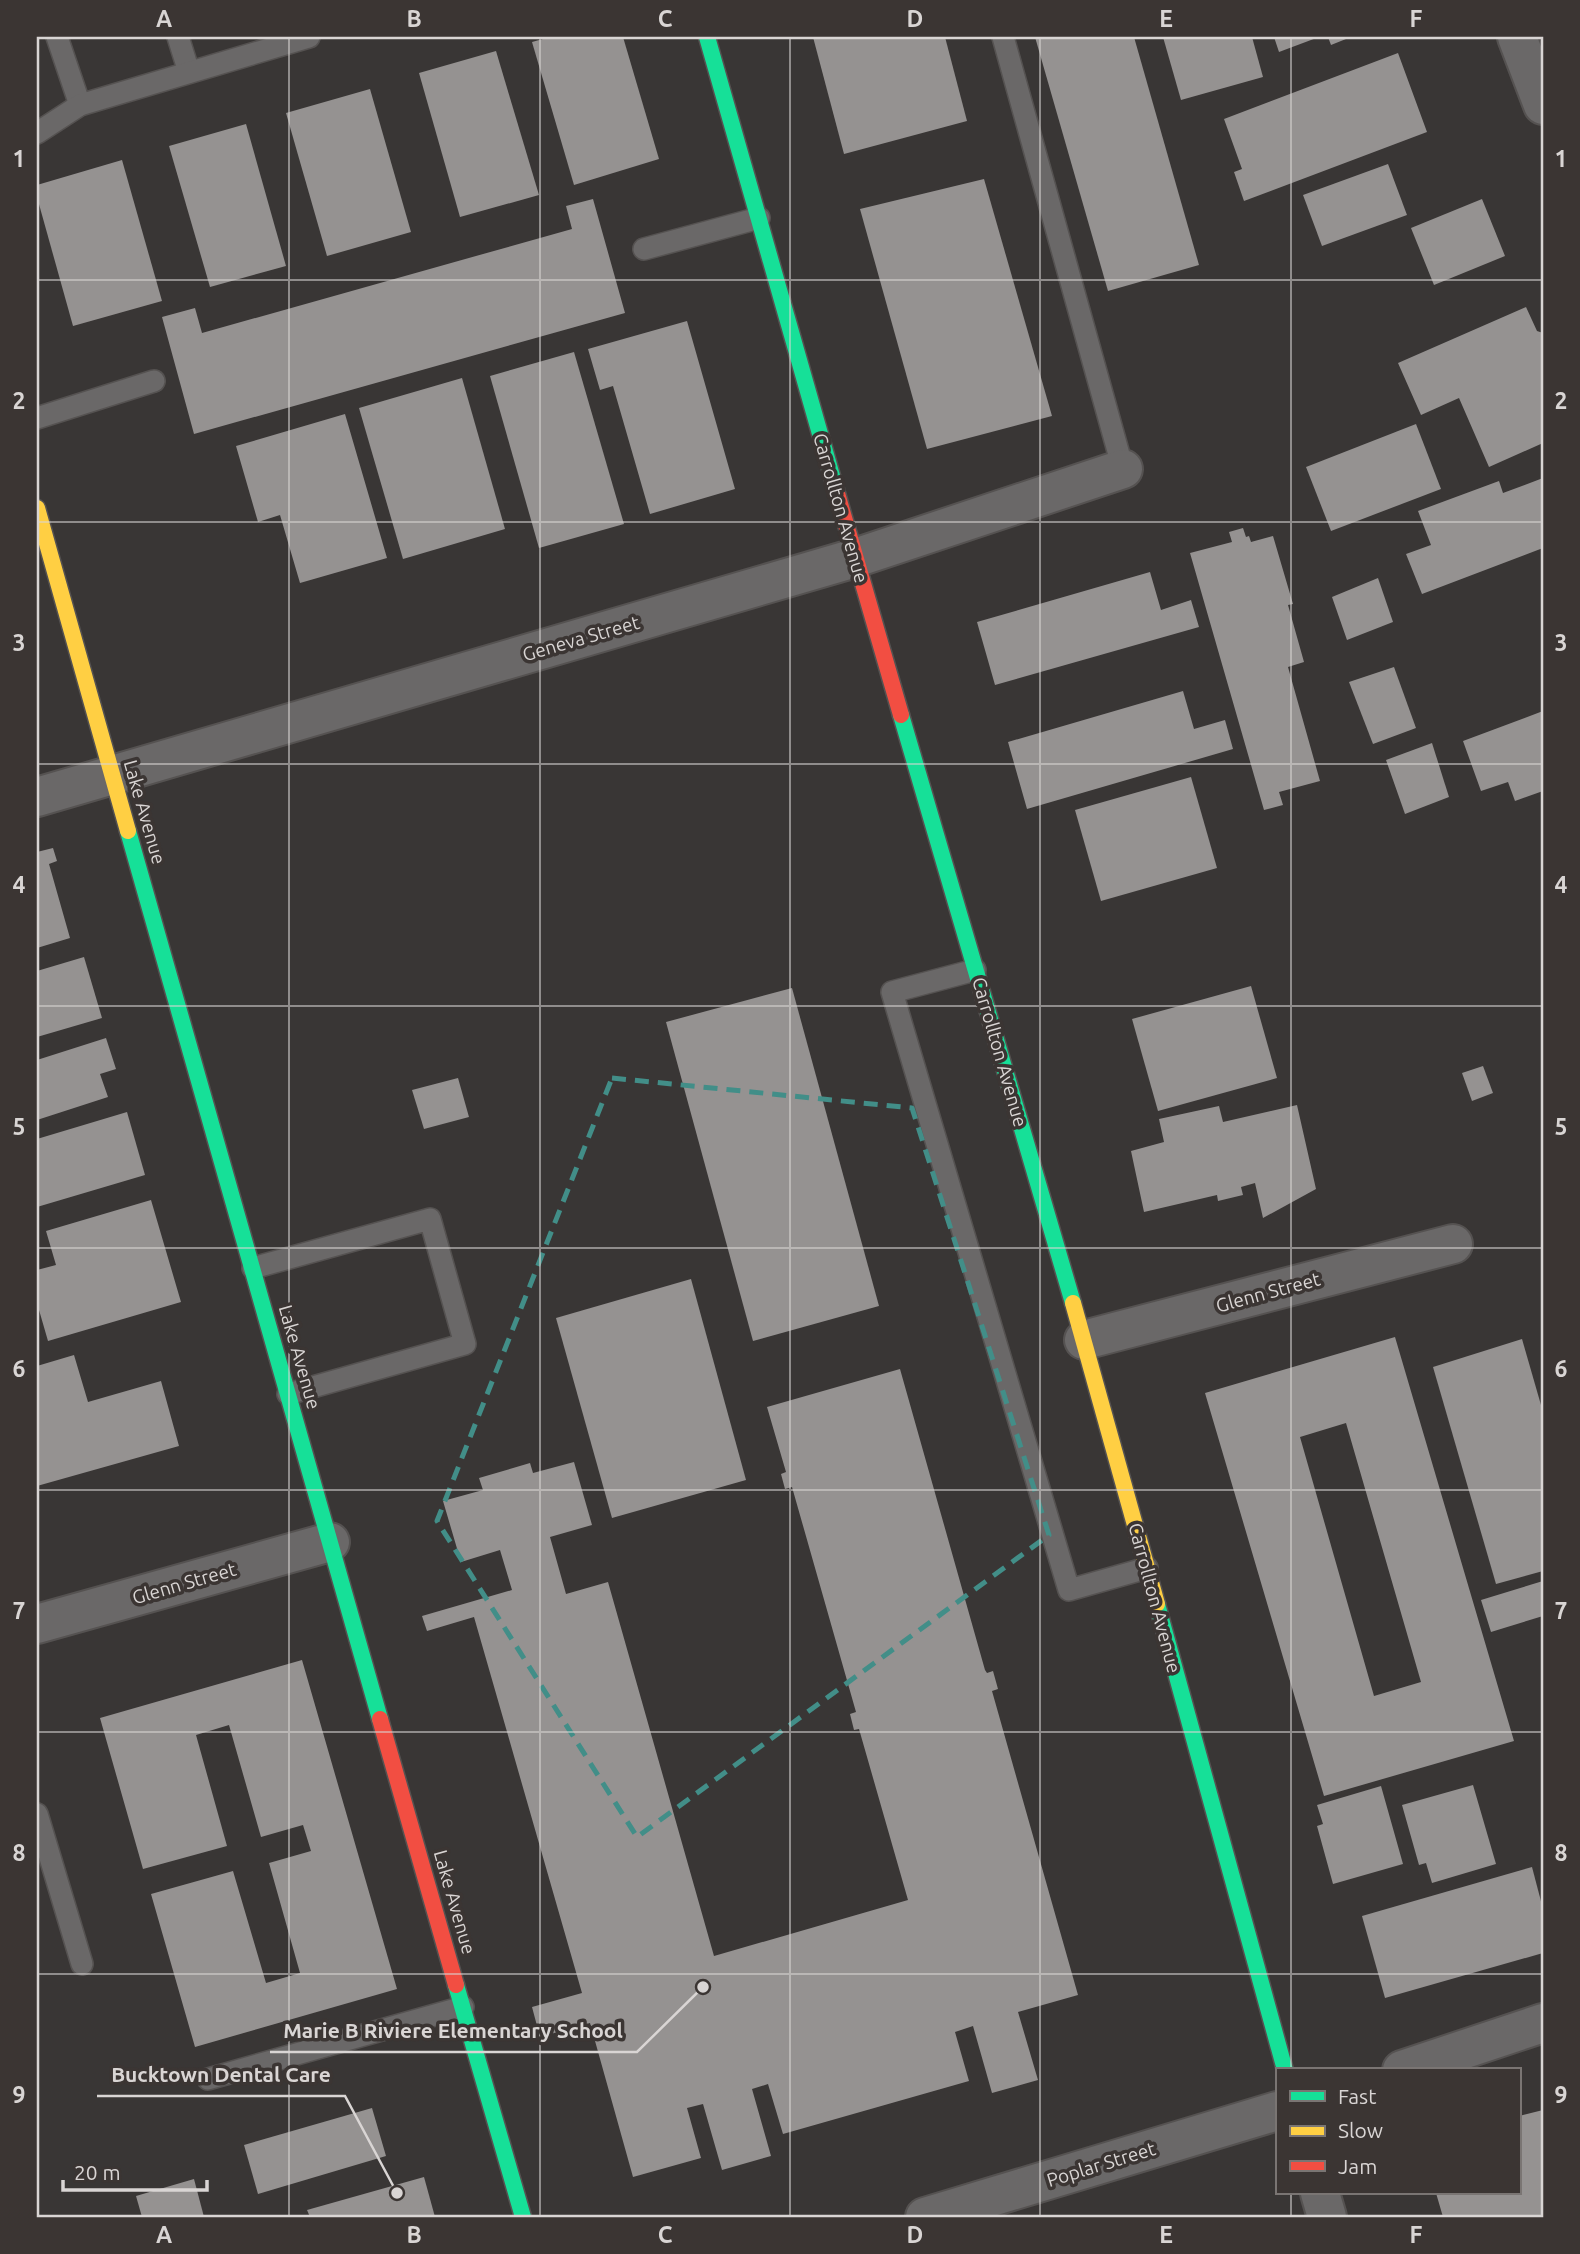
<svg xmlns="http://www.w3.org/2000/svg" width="1580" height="2254" viewBox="0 0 1580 2254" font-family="Ubuntu,sans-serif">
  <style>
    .building { fill: #959291; fill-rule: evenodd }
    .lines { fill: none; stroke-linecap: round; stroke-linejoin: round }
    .lane-casing { stroke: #555251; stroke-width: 24 }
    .street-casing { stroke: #555251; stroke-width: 42 }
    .fast-casing { stroke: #555251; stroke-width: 19 }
    .slow-casing { stroke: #555251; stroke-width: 19 }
    .jam-casing { stroke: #555251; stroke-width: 19 }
    .lane { stroke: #6a6868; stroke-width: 21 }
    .street { stroke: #6a6868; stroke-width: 38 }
    .fast { stroke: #16e098; stroke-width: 16 }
    .slow { stroke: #ffcf43; stroke-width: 16 }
    .jam { stroke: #f24e42; stroke-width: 16 }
    .marked { fill: none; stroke: #428e88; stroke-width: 5; stroke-dasharray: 14 9; stroke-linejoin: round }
    .grid { fill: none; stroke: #d9d5d4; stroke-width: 2; stroke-opacity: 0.55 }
    .labels { text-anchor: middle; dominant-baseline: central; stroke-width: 7; stroke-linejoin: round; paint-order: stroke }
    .street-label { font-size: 19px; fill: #d9d5d4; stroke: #3b3533 }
    .leader { fill: none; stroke: #d9d5d4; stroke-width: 2.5 }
    .callout-dot { fill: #d9d5d4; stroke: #3b3533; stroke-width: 2.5 }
    .callout-label { font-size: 21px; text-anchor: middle; font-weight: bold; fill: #d9d5d4; stroke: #3b3533; stroke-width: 7; stroke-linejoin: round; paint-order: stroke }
    .neatline { fill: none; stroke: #d9d5d4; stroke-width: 2.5 }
    .grid-label { font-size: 23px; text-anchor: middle; font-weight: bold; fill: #d9d5d4 }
  </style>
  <rect width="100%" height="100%" fill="#393635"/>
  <!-- building -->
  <g class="building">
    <polygon points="550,37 623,37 659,159 574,185 532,42"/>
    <polygon points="813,37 945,37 967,121 844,154"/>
    <polygon points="1035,37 1134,37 1199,265 1108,291"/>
    <polygon points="1163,37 1252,37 1263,77 1181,100"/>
    <polygon points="1274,37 1319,37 1279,52"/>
    <polygon points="1328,37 1351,37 1331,45"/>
    <polygon points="496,51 539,195 460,217 419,73"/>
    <polygon points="1398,53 1427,132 1244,201 1234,172 1242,169 1224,119"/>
    <polygon points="370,89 411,232 327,256 286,113"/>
    <polygon points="246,124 286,266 210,287 169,146"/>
    <polygon points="122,160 162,301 73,326 37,197 37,185"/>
    <polygon points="1388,164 1407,215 1322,246 1303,195"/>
    <polygon points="984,179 1052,416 927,449 860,209"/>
    <polygon points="593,199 625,313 194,434 162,317 195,308 202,333 572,229 566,206"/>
    <polygon points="1482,199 1505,256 1434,285 1411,228"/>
    <polygon points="1526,307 1537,331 1543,333 1543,443 1489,467 1459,398 1421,415 1398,363"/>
    <polygon points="687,321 735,489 650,514 613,386 600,390 588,349"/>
    <polygon points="574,352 624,524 539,548 490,376"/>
    <polygon points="462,378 505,529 403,559 359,408"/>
    <polygon points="345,414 387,558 300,583 280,515 258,522 236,446"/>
    <polygon points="1416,424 1441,489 1331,531 1306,467"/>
    <polygon points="1543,478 1543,548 1422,594 1406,554 1431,545 1418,511 1499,481 1503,493"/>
    <polygon points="1243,528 1246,537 1249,536 1251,542 1273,536 1293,604 1288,605 1304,662 1288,667 1320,781 1279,792 1283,805 1264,810 1190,553 1232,542 1229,532"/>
    <polygon points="1150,572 1161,610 1191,600 1199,627 995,685 977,622"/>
    <polygon points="1378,578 1393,622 1347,640 1332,597"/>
    <polygon points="1394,667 1416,728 1373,744 1349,682"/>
    <polygon points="1183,691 1194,729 1225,720 1233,749 1027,809 1008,742"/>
    <polygon points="1543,711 1543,791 1515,801 1508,782 1481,791 1463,741"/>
    <polygon points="1432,743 1449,797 1405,814 1386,760"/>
    <polygon points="1191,777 1217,868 1101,901 1075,810"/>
    <polygon points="53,848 57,861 49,864 70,938 37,948 37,852"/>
    <polygon points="84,957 102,1018 37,1037 37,971"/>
    <polygon points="1251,986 1277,1078 1158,1111 1132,1019"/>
    <polygon points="792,988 879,1306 753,1341 666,1022"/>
    <polygon points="106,1038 116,1069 100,1074 108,1097 37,1120 37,1060"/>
    <polygon points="1483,1066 1493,1093 1472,1101 1462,1073"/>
    <polygon points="458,1078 469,1117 424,1129 412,1090"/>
    <polygon points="1297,1105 1316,1189 1263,1218 1255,1183 1241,1187 1243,1195 1218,1201 1217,1195 1144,1212 1131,1151 1164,1142 1159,1119 1219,1106 1223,1122"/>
    <polygon points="127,1112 145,1175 37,1207 37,1139"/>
    <polygon points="151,1200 181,1302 48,1341 37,1303 37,1270 56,1265 46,1231"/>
    <polygon points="691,1279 746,1480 612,1518 556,1318"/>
    <path d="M1395,1337L1514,1741L1324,1796L1205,1393ZM1346,1423L1421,1682L1374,1696L1300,1437Z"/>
    <polygon points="1522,1339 1543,1412 1543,1571 1496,1584 1433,1367"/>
    <polygon points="74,1355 88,1402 161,1381 179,1446 37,1486 37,1366"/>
    <polygon points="900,1369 985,1670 987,1673 993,1671 998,1689 992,1691 1078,1995 1018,2012 1038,2080 992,2093 973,2026 955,2032 969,2081 783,2134 768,2084 752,2089 771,2156 722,2170 703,2104 687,2108 701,2158 633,2177 590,2023 540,2037 532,2007 582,1993 474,1617 427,1631 422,1616 512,1590 500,1550 461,1562 443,1501 483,1490 479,1478 530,1463 533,1473 574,1462 592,1525 550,1537 566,1594 608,1582 714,1956 908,1900 859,1729 854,1730 850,1714 856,1712 792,1487 785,1489 781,1474 786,1472 767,1407"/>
    <polygon points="1543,1581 1543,1616 1491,1632 1481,1600"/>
    <polygon points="302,1660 397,1989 195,2047 151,1894 233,1871 266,1983 300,1973 269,1863 311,1851 303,1825 261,1837 229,1725 196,1735 227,1846 143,1869 100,1718"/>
    <polygon points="1473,1785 1496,1864 1432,1883 1426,1863 1419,1865 1402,1805"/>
    <polygon points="1381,1786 1403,1864 1333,1884 1317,1826 1323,1824 1317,1805"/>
    <polygon points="1532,1867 1543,1909 1543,1953 1385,1998 1362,1916"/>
    <polygon points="372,2108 386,2156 258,2194 244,2145"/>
    <polygon points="1543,2110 1543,2217 1443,2217 1436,2193 1519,2193 1519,2116"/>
    <polygon points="424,2177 435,2217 310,2217 307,2210"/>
    <polygon points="194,2179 204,2217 142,2217 136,2196"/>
  </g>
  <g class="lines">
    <!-- lane casing -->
    <g class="lane-casing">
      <g id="lane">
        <polyline points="57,37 80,105"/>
        <polyline points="178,37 189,72"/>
        <polyline points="1003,37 1123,469"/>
        <polyline points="37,133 80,105 309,37"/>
        <polyline points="644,249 759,218"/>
        <polyline points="37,418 154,381"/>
        <polyline points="975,970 892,992 1069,1590 1147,1568"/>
        <polyline points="253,1268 430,1219 465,1344 288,1394"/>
        <polyline points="37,1814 82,1964"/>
        <polyline points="208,2079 463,2007"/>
      </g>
    </g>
    <!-- street casing -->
    <g class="street-casing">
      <g id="street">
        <polyline points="1517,37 1543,105"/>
        <polyline points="37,797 855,558 1123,469"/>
        <polyline points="1084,1340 1453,1244"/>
        <polyline points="37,1624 330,1542"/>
        <polyline points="1402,2070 1543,2023"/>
        <polyline points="1320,2193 1327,2217"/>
        <polyline points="925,2217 1277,2111"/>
      </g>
    </g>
    <!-- fast casing -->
    <g class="fast-casing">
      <g id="fast">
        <polyline points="707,37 834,483"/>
        <polyline points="901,715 1073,1303"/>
        <polyline points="128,831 380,1719"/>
        <polyline points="1157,1604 1285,2070"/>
        <polyline points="456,1985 523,2217"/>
      </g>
    </g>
    <!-- slow casing -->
    <g class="slow-casing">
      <g id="slow">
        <polyline points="37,508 128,831"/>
        <polyline points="1073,1303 1157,1604"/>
      </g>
    </g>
    <!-- jam casing -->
    <g class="jam-casing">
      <g id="jam">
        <polyline points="834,483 901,715"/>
        <polyline points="380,1719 456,1985"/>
      </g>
    </g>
    <!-- lane -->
    <use href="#lane" class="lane"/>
    <!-- street -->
    <use href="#street" class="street"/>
    <!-- fast -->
    <use href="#fast" class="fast"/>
    <!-- slow -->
    <use href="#slow" class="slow"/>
    <!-- jam -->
    <use href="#jam" class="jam"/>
  </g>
  <!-- marked area -->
  <path class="marked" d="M612,1078L912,1108L1049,1535L637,1837L437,1521Z"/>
  <!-- grid -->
  <path class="grid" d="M289,37V2217M540,37V2217M790,37V2217M1040,37V2217M1291,37V2070M37,280H1543M37,522H1543M37,764H1543M37,1006H1543M37,1248H1543M37,1490H1543M37,1732H1543M37,1974H1543M1291,2193V2217"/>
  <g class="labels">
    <!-- street labels -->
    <g class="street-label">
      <text transform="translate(841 508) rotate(74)">Carrollton Avenue</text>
      <text transform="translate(581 638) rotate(-16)">Geneva Street</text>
      <text transform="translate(145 812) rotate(74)">Lake Avenue</text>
      <text transform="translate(1000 1052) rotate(74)">Carrollton Avenue</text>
      <text transform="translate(1268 1292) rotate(-15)">Glenn Street</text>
      <text transform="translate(300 1357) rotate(74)">Lake Avenue</text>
      <text transform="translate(184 1583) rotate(-16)">Glenn Street</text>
      <text transform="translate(1155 1598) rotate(75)">Carrollton Avenue</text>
      <text transform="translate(455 1902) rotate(74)">Lake Avenue</text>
      <text transform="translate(1101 2164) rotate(-17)">Poplar Street</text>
    </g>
  </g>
  <!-- callouts -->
  <path class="leader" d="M703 1987L637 2052H270M397 2193L345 2096H97"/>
  <g class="callout-dot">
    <circle cx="703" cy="1987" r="7"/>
    <circle cx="397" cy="2193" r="7"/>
  </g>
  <g class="callout-label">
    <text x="453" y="2038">Marie B Riviere Elementary School</text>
    <text x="221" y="2082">Bucktown Dental Care</text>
  </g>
  <!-- border -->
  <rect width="1580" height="2254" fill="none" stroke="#3b3533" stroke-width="77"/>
  <!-- legend -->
  <rect x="1276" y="2068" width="245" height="126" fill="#3b3533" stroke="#7a7573" stroke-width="2"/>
  <rect x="1290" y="2091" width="35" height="10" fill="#16e098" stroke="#7a7573" stroke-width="2"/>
  <text x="1338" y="2104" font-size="21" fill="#d9d5d4">Fast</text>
  <rect x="1290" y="2126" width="35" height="10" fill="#ffcf43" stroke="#7a7573" stroke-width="2"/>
  <text x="1338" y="2138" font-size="21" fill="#d9d5d4">Slow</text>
  <rect x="1290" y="2161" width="35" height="10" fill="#f24e42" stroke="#7a7573" stroke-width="2"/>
  <text x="1338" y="2174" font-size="21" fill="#d9d5d4">Jam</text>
  <!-- scale -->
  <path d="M63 2180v10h144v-10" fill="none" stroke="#d9d5d4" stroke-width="3.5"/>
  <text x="74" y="2180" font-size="21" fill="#d9d5d4" stroke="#3b3533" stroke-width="5" paint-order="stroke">20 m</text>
  <rect x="38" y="38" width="1504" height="2178" class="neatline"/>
  <g class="grid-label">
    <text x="164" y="27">A</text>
    <text x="414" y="27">B</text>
    <text x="665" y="27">C</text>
    <text x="915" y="27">D</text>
    <text x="1166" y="27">E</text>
    <text x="1416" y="27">F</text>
    <text x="19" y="167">1</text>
    <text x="1561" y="167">1</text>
    <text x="19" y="409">2</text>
    <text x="1561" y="409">2</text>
    <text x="19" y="651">3</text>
    <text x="1561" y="651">3</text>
    <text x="19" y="893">4</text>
    <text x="1561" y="893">4</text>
    <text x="19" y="1135">5</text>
    <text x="1561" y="1135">5</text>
    <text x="19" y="1377">6</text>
    <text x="1561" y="1377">6</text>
    <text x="19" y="1619">7</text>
    <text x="1561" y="1619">7</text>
    <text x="19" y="1861">8</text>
    <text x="1561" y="1861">8</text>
    <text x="19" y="2103">9</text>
    <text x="1561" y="2103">9</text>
    <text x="164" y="2243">A</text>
    <text x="414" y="2243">B</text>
    <text x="665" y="2243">C</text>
    <text x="915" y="2243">D</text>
    <text x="1166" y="2243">E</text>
    <text x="1416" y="2243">F</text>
  </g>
</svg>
